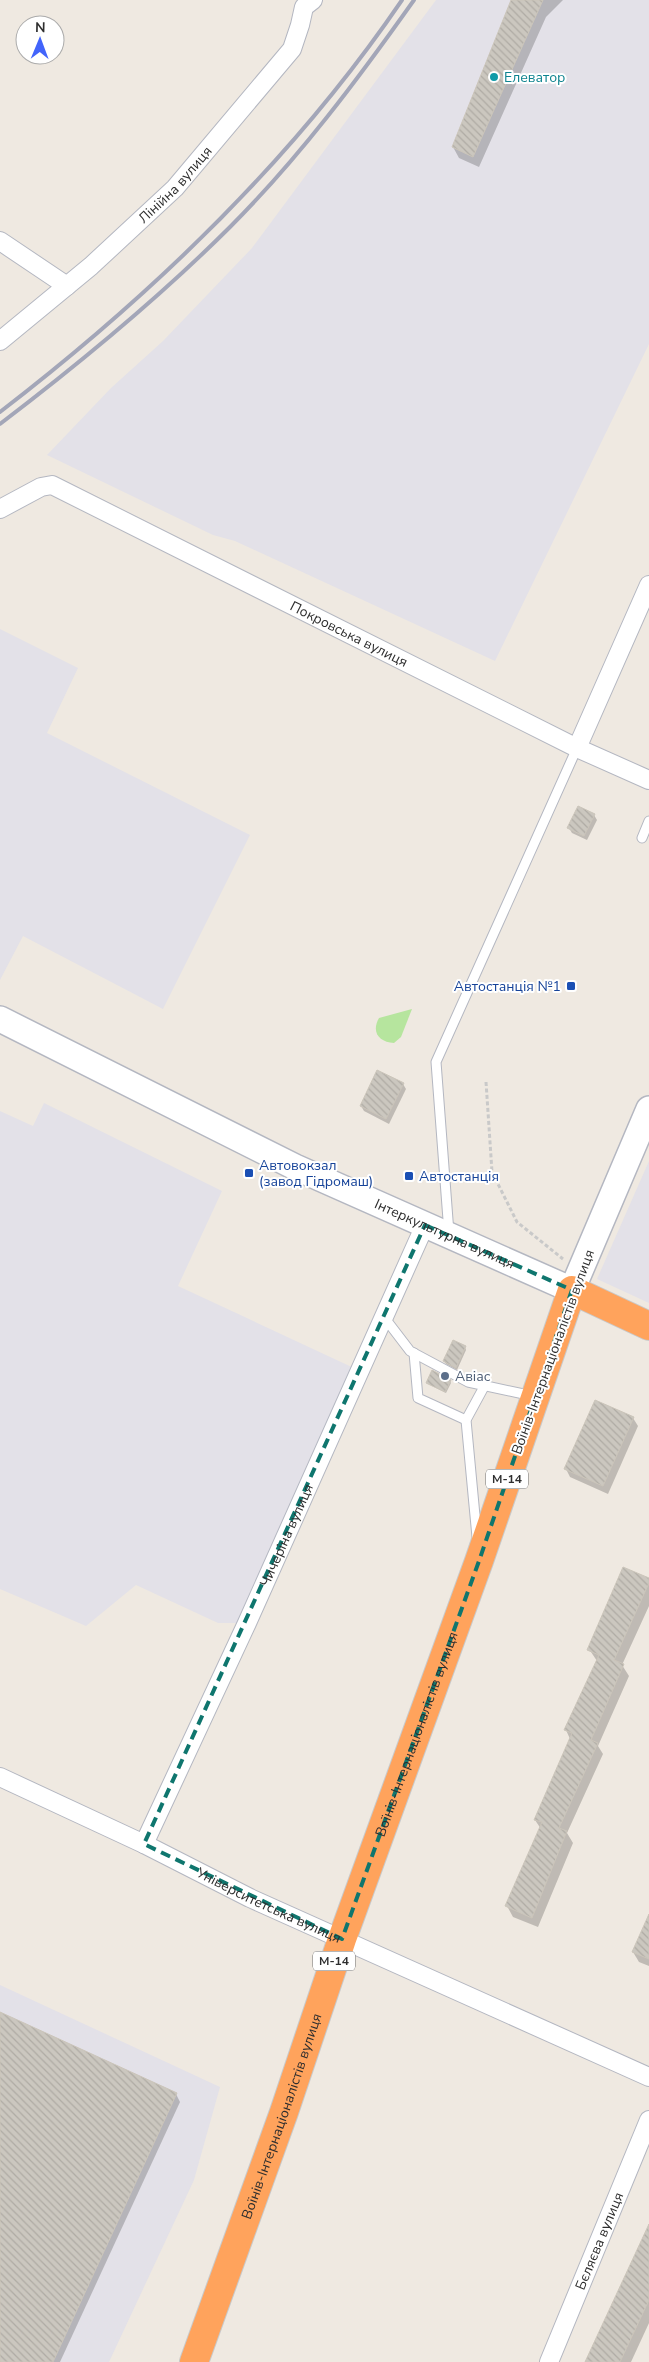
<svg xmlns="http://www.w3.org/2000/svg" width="649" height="2362" viewBox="0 0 649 2362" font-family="'Nunito Sans',sans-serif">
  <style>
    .industrial { fill: #e3e1e8 }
    .grass { fill: #b6e59e }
    .shadow { fill: #0003 }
    .building { fill: url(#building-back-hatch); stroke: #cbc5ba }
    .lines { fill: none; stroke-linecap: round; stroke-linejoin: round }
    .lane-casing { stroke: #b4b7c1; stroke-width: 11 }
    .street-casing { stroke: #b4b7c1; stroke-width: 20 }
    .secondary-casing { stroke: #b4b7c1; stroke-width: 28 }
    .highway-casing { stroke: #c9c9c9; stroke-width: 30 }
    .path { stroke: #c9c9c9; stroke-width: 3; stroke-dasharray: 4 2.5; stroke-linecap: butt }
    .lane { stroke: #fff; stroke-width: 9 }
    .street { stroke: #fff; stroke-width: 18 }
    .secondary { stroke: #fff; stroke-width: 25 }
    .highway { stroke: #ffa35c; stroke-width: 28 }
    .rail { stroke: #a3a6b8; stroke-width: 4 }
    .marked { fill: none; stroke: #0f766e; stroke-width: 4; stroke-dasharray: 10 6; stroke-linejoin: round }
    .culture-dot { fill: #0f9aa8; stroke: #fff; stroke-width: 2 }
    .transit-dot { fill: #1a4fb4; stroke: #fff; stroke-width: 2 }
    .service-dot { fill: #5c6f8a; stroke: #fff; stroke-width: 2 }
    .labels { text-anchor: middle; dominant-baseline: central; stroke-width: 4; stroke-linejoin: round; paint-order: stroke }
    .shield { fill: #fff; stroke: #6d6d6d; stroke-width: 1 }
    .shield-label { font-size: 12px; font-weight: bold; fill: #2e2e2e }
    .culture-label { font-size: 14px; fill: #0d838f; stroke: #fff; text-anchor: start }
    .street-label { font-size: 14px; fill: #2e2e2e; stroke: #fff }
    .transit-label { font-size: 14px; fill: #164399; stroke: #fff; text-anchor: start }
    .service-label { font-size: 14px; fill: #4e5e75; stroke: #fff; text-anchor: start }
  </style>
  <defs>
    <pattern id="building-back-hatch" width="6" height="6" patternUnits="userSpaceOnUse" patternTransform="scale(1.25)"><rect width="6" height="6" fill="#cbc7bf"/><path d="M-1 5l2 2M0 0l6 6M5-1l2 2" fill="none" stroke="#afaba4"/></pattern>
  </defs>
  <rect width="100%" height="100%" fill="#efe9e1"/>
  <!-- industrial -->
  <g class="industrial">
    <polygon points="436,0 649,0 649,344 495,661 235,541 213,535 47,455 111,388 163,341 252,248"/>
    <polygon points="0,629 78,668 47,733 250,835 163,1009 23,936 0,980"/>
    <polygon points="44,1103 222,1191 178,1286 356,1369 243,1623 218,1623 136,1585 86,1626 0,1589 0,1111 33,1126"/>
    <polygon points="649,1161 649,1303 597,1279"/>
    <polygon points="0,1985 220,2087 194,2180 109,2362 0,2362"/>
  </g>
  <!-- grass -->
  <path class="grass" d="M412,1009L401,1037L394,1043C379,1042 371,1032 379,1018Z"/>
  <!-- shadow -->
  <g class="shadow">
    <polygon points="512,0 563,0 546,17 479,167 459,158 453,147"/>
    <polygon points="594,815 597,820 587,840 572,833 569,828"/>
    <polygon points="403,1084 406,1089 389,1124 364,1111 361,1106"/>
    <polygon points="465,1347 466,1350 457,1370 446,1364 444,1361"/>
    <polygon points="450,1381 451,1383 446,1393 427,1383"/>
    <polygon points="633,1418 638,1426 608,1494 570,1477 566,1469"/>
    <polygon points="649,1580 649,1606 622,1665 629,1676 598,1746 603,1754 567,1833 573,1843 538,1927 513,1917 507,1906 541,1829 535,1820 570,1739 566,1730 597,1661 589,1649"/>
    <polygon points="649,1917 649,1966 639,1962 633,1952"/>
    <polygon points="0,2013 176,2094 180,2102 60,2362 0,2362"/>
    <polygon points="649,2227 649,2323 631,2362 586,2362"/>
  </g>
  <!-- building -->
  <g class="building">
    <polygon points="511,0 543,0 473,157 452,147"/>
    <polygon points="578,806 595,814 584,836 567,828"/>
    <polygon points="377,1070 404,1083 386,1119 360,1106"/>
    <polygon points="453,1340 466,1346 456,1368 443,1361"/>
    <polygon points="432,1370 451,1380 445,1392 426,1383"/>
    <polygon points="595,1400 634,1417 603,1486 564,1469"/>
    <polygon points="623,1567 649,1578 649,1583 614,1660 624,1664 591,1740 598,1743 559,1828 567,1831 532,1918 505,1906 542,1822 534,1820 572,1733 564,1730 599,1655 587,1650"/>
    <polygon points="649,1914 649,1959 632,1952"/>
    <polygon points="0,2012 177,2093 53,2362 0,2362"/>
    <polygon points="649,2224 649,2300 620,2362 585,2362"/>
  </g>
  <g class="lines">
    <!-- lane casing -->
    <g class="lane-casing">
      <g id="lane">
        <polyline points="642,838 649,821"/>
        <polyline points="449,1233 436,1062 577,748"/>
        <polyline points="384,1317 410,1351 468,1382 533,1396"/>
        <polyline points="414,1353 418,1398 466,1420"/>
        <polyline points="477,1537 466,1420 485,1385"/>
      </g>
    </g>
    <!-- street casing -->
    <g class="street-casing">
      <g id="street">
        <polyline points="0,241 67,286"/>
        <path id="s1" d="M0,341L91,266L175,188L292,49L300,25L304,7L313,0"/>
        <path id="s2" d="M0,509L41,487L52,485L577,748L649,780"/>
        <polyline points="577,748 649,585"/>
        <path id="s3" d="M0,1777L144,1844L250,1898L649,2077"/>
        <path id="s4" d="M144,1844L247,1623L425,1225"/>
        <path id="s5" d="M549,2362L649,2120"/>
      </g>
    </g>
    <!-- secondary casing -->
    <g class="secondary-casing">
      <g id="secondary">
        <path id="s6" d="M0,1019L295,1167L572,1290L649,1109"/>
      </g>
    </g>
    <!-- highway casing -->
    <g class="highway-casing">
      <g id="highway">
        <path id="s7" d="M194,2362L284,2112L342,1939L479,1561L572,1290L649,1326"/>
      </g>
    </g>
    <!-- path -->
    <polyline class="path" points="486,1082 492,1172 517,1222 563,1259"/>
    <!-- lane -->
    <use href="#lane" class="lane"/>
    <!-- street -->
    <use href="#street" class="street"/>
    <!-- secondary -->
    <use href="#secondary" class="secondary"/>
    <!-- highway -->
    <use href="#highway" class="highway"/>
    <!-- rail -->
    <g class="rail">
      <path d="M0,412C152,295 293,160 402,0"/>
      <path d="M0,424C80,363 159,298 230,227C299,158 358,79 414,0"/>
    </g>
  </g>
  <!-- marked area -->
  <path class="marked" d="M425,1225L572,1290L479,1561L342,1939L144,1844Z"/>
  <!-- markers -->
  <circle class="culture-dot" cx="494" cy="77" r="5"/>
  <g class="transit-dot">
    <rect x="566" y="981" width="10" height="10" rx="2.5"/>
    <rect x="244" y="1168" width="10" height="10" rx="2.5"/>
    <rect x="404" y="1171" width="10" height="10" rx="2.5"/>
  </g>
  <circle class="service-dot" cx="445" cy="1376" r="5"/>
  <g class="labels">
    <!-- shield labels -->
    <g class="shield">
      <rect x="486" y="1469.5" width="42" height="19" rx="4"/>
      <rect x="313" y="1951.5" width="42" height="19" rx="4"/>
    </g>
    <g class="shield-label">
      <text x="507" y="1479">М-14</text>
      <text x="334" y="1961">М-14</text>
    </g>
    <!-- culture labels -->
    <g class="culture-label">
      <text x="504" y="77">Елеватор</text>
    </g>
    <!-- street labels -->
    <g class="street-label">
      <text stroke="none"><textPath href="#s1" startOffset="235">Лінійна вулиця</textPath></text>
      <text stroke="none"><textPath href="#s2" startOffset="390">Покровська вулиця</textPath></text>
      <text stroke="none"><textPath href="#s6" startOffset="494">Інтеркультурна вулиця</textPath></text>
      <text transform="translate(553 1352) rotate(-70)">Воїнів-Інтернаціоналістів вулиця</text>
      <text stroke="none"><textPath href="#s4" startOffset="340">Чичеріна вулиця</textPath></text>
      <text stroke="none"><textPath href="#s7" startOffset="666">Воїнів-Інтернаціоналістів вулиця</textPath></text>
      <text stroke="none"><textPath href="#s3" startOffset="298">Університетська вулиця</textPath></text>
      <text stroke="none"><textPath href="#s7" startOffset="261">Воїнів-Інтернаціоналістів вулиця</textPath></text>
      <text stroke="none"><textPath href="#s5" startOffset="131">Бєляєва вулиця</textPath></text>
    </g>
    <!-- transit labels -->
    <g class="transit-label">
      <text x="561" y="986" text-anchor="end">Автостанція №1</text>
      <text x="259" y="1165">Автовокзал<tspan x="259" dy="16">(завод Гідромаш)</tspan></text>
      <text x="419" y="1176">Автостанція</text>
    </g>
    <!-- service labels -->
    <g class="service-label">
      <text x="455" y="1376">Авіас</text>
    </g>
  </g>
  <!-- north arrow -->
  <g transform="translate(40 40) rotate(1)"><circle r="24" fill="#ffffff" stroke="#ababab"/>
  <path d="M0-4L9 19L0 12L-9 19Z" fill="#4264fb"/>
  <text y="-8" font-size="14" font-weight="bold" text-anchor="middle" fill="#2e2e2e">N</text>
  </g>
</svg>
